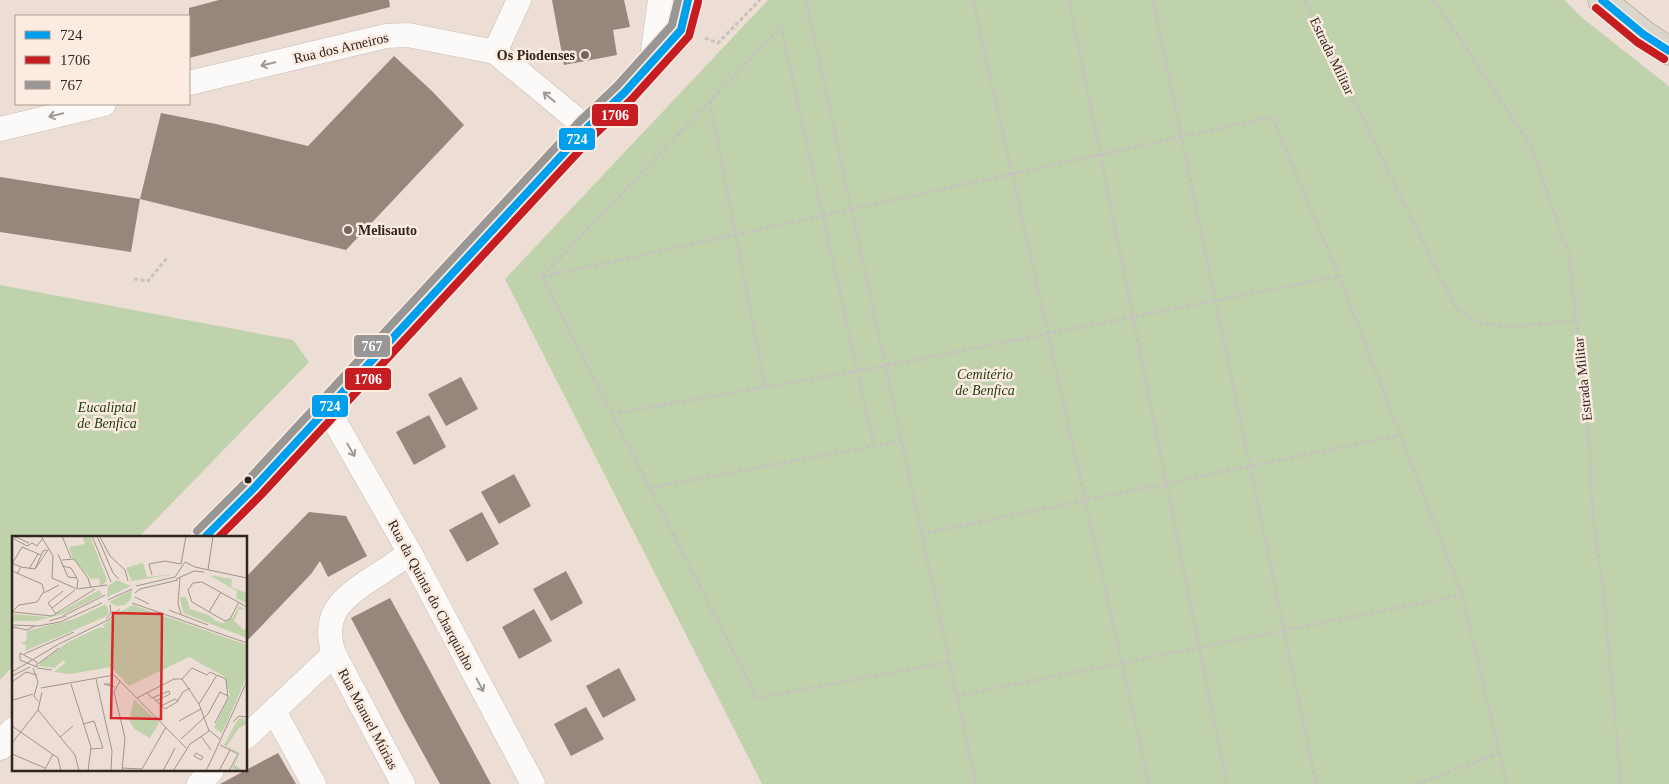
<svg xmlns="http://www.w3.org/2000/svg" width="1669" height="784" viewBox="0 0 1669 784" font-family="'Times New Roman',serif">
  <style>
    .green { fill: #bfd2ab }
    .building { fill: #96867b }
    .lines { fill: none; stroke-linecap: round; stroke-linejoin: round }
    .minor-casing { stroke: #c8bcb4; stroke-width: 25 }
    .tertiary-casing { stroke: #c8bcb4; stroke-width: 29 }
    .trunk-casing { stroke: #a29886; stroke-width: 29 }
    .path { stroke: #c7c2bf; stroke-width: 3; stroke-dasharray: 4 2.5; stroke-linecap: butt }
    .minor { stroke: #fcfaf9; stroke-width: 24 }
    .tertiary { stroke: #fcfaf9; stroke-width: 28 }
    .trunk { stroke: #dbd6cc; stroke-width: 28 }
    .bus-1-casing { stroke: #fcebe0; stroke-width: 11 }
    .bus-2-casing { stroke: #fcebe0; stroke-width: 11 }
    .bus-3-casing { stroke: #fcebe0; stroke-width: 11 }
    .bus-1 { stroke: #009fee; stroke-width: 8 }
    .bus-2 { stroke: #c61d23; stroke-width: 8 }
    .bus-3 { stroke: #989796; stroke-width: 8 }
    .oneway { stroke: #a09a97 }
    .poi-dot { fill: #72665e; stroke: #fcebe0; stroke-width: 2 }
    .bus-dot { fill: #30251f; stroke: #fcebe0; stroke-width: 2 }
    .labels { text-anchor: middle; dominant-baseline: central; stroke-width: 5; stroke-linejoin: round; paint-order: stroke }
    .street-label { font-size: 14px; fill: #30251f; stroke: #fcebe0 }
    .poi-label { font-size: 14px; font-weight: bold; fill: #30251f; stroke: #fcebe0; text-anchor: end }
    .park-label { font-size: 14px; font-style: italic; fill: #1b3a0c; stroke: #fcebe0 }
    .inset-road { fill: none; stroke: #a1948c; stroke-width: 1 }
    .view { fill: #d62828; fill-opacity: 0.15; stroke: #d62828; stroke-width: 2.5 }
    .inset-edge { fill: none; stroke: #30251f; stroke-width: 2.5 }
    .line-badge { stroke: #fcebe0; stroke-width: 2 }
    .badge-label { font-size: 14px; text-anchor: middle; font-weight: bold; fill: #fff }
  </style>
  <rect width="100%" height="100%" fill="#ecded4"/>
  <!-- green -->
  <g class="green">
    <polygon points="768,0 1565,0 1581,17 1665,83 1669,87 1669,784 762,784 505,279"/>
    <polygon points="0,285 293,340 309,362 138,538 14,538 14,665 0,680"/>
  </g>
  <!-- building -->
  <g class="building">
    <polygon points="219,0 389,0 390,7 189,58 189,8"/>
    <polygon points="552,0 624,0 630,27 613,30 617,55 564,65"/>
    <polygon points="394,56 432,91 464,125 346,250 140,199 161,113 216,124 308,146"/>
    <polygon points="0,177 140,199 131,252 0,232"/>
    <polygon points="461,377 478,409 446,426 428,394"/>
    <polygon points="429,415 446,447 414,465 396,432"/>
    <polygon points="514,474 531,506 499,524 481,492"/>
    <polygon points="309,512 346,516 367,556 328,577 320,561 311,574 246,642 246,577"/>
    <polygon points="482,512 499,544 467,562 449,530"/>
    <polygon points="566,571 583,603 551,621 533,589"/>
    <polygon points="390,598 417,647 491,784 440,784 403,717 351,618"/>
    <polygon points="534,609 552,641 519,659 502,627"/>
    <polygon points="619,668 636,700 603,718 586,686"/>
    <polygon points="586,707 604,739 571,756 554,724"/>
    <polygon points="278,753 296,784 220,784 246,770"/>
  </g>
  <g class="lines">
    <!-- minor casing -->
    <g class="minor-casing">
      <g id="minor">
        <polyline points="495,52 519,0"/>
        <polyline points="189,83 386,36 408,35 495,52 587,128"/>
        <polyline points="0,129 104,104"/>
        <polyline points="327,408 410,553 533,784"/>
        <polyline points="274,711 314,784"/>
        <polyline points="246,737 334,654"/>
        <polyline points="199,784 212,770"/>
        <path d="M403,784L334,654C321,615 341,599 371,579C384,571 397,562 410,553"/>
      </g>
    </g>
    <!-- tertiary casing -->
    <g class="tertiary-casing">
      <g id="tertiary">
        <polyline points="654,58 662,0"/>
        <polyline points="204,538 254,488 587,128 624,93 681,30 688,0"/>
        <polyline points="0,746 14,731"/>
      </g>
    </g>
    <!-- trunk casing -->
    <g class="trunk-casing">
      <polyline id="trunk" points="1602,0 1643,34 1669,51"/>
    </g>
    <!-- path -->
    <g class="path">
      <polyline points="806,0 976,784"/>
      <polyline points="973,0 1149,784"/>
      <polyline points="1069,0 1227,784"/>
      <polyline points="1153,0 1316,784"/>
      <polyline points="1305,0 1444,285 1458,310 1481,323 1513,327 1576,320"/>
      <polyline points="1434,0 1526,138 1536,159 1569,255 1588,426 1593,518 1604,596 1621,784"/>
      <polyline points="705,38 718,43 760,0"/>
      <polyline points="710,101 765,387"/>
      <polyline points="542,277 781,27 874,446"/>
      <polyline points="134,279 148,281 168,257"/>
      <polyline points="611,414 885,366 1339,276"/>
      <polyline points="649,488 901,441"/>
      <polyline points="921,534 1401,435"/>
      <polyline points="949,662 757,698 542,277 1272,117 1339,276 1462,595 1507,784"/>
      <polyline points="956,696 1462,595"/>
      <polyline points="1417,784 1500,753"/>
    </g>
    <!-- minor -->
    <use href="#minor" class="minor"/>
    <!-- tertiary -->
    <use href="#tertiary" class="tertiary"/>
    <!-- trunk -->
    <use href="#trunk" class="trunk"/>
    <!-- bus-1 casing -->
    <g class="bus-1-casing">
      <g id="bus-1">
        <polyline points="1602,0 1643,34 1669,51"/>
        <polyline points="204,538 254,488 587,128 624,93 681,30 688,0"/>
      </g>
    </g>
    <!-- bus-2 casing -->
    <g class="bus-2-casing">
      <g id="bus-2">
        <polyline points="1596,8 1637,42 1664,59"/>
        <polyline points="218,538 261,495 594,135 631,100 689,36 698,2"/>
      </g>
    </g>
    <!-- bus-3 casing -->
    <g class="bus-3-casing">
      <polyline id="bus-3" points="197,531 247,481 580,121 617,86 672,25 678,0"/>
    </g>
    <!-- bus-1 -->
    <use href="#bus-1" class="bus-1"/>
    <!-- bus-2 -->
    <use href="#bus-2" class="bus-2"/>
    <!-- bus-3 -->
    <use href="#bus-3" class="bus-3"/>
  </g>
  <!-- one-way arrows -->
  <defs><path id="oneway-shaft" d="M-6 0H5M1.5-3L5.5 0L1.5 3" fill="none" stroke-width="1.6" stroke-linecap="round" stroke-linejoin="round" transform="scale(1.25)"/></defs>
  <g class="oneway">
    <use href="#oneway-shaft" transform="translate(268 64) rotate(167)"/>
    <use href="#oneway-shaft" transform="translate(549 97) rotate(-140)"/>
    <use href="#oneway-shaft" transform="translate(56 115) rotate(167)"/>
    <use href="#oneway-shaft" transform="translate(351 450) rotate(60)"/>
    <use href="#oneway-shaft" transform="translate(480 685) rotate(62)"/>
  </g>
  <!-- markers -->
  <g class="poi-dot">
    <circle cx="585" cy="55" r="5"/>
    <circle cx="348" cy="230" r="5"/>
  </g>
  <circle class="bus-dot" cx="248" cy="480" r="4.5"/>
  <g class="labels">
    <!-- street labels -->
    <g class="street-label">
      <text transform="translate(341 48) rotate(-13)">Rua dos Arneiros</text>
      <text transform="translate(1332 56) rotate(64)">Estrada Militar</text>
      <text transform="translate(1583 379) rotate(-96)">Estrada Militar</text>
      <text transform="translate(431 595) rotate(62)">Rua da Quinta do Charquinho</text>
      <text transform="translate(368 719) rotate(62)">Rua Manuel Múrias</text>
    </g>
    <!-- poi labels -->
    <g class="poi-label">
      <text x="575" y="55">Os Piodenses</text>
      <text x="358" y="230" text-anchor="start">Melisauto</text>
    </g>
    <!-- park labels -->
    <g class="park-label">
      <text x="985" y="374">Cemitério<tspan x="985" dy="16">de Benfica</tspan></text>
      <text x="107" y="407">Eucaliptal<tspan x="107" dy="16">de Benfica</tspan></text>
    </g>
  </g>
  <!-- overview -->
  <g transform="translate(12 536)">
    <rect width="235" height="235" fill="#ecded4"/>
    <path d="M70,0H78L95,44L92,48L88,50L87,42L79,43L60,21L57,11L73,8ZM131,27L135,41L164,38L120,45L114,32ZM197,39L220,43L219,51L235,57L234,67L224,62L225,55ZM105,44L119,50L95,61L96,50ZM87,54L90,59L54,77L24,85H0L2,78L35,81L45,78ZM120,54L119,63L113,69L104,70L97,66ZM168,61H174L178,73L197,79L204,85L211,87L221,81L227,70L234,74L227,73L222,85L232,94L235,91V102L171,77ZM92,69L95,70L97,77L93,81L13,115L14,109L9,107L14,105L15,95L62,83ZM121,69L235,109V140L210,197L202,192L218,159L212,140L177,121L117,150L99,131L58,138L42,136L53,127L52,124L42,132L27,130L29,126L56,106L88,91L93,92L91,89L108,76ZM122,163L147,187L138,202L122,193L117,184ZM231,182L235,187L226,193L215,210L228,217L223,229L231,235H226L220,232L227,218L212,209L226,183Z" fill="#bfd2ab"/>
    <path class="inset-road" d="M29,0L41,20L40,42M50,0L59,22M80,0L99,46M85,0L101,37L107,43M88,1L98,20L113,34L116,45M2,3L15,10L20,7L25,10L31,2M2,3L4,1L17,7M10,11L29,19M46,18L56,41L65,42M50,24L62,23L76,42L79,52M1,26L10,11M0,27L9,31L5,38M169,28L174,0M50,30L59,32L66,44L65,52M9,31L23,33L36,14M17,33L26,18M23,33L31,15L35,14M196,34L201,0M0,35L30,48L32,55L25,66L7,69L0,76M140,39L137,28L153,25L169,28M40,42L65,53L95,49M168,42L166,67L169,78M164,43L182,35L192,36M124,50L163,41L173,26L183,31L235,42M32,57L47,49M123,57L128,53L166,44M123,61L137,68M96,64L120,53M227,66L218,83L213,85L180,66L176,54L181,47L190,46L235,71M120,67L235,107M40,72L63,54M157,74L196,89M1,76L40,80L83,53M197,76L209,56M44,78L36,67L51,55M51,80L93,59M94,83L99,77L98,69M37,85L54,80M0,89L26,90L48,86L90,67M1,91L15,94L23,90M8,117L25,126V131L8,124ZM12,118L62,96M26,128L47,112M21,132L26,146L22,160L26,165M25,132L40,134M0,136L47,108L96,84L108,73M0,140L18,131M84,143L100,215L99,235M170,143L180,132L195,139L198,136L204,139M108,145L102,156L113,202L110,235M0,146L14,136L25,139M59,148L79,211L76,235M98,148H92L103,151M29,152L102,139L174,212M30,156L26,174L63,219L67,235M135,157L140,162L157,155L158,158L144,165M125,162L162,143H170L187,168L197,195M141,162L153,173L165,166L171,156L178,152M1,164L21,158M187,168L205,139L214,143L216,162L203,187M149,170L163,163L166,165M167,185L189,173M221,186L227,180L235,181M71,188L82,185L91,212L79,213M0,190L46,222L49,235M197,194L209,204M189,200L199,214M48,201L61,190M169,203L196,178L208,156L216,160M0,207L26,174M208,209L226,218L217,235M203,216L235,145M184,217L191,221L189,224L182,220ZM0,218L33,232M110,232L130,233L154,191M32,235L41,218M151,235L163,212M161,235L178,208L197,195M194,235L203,216M207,235L218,214"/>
    <path class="view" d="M101,77L150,78L149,183L99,182Z"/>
    <rect width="235" height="235" class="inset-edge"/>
  </g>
  <g class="line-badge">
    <rect x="591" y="103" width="48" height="24" rx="5" fill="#c61d23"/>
    <rect x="558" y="127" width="38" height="24" rx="5" fill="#009fee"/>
    <rect x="353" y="334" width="38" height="24" rx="5" fill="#989796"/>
    <rect x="344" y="367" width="48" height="24" rx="5" fill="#c61d23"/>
    <rect x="311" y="394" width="38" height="24" rx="5" fill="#009fee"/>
  </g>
  <g class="badge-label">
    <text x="615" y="120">1706</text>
    <text x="577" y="144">724</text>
    <text x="372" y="351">767</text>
    <text x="368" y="384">1706</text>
    <text x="330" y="411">724</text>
  </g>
  <!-- legend -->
  <rect x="15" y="15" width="175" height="90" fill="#fcebe0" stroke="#aa9c93"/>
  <rect x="25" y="31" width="25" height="8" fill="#009fee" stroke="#aa9c93"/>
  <text x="60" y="40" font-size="15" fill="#30251f">724</text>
  <rect x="25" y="56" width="25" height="8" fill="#c61d23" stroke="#aa9c93"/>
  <text x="60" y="65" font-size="15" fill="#30251f">1706</text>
  <rect x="25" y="81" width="25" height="8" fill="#989796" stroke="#aa9c93"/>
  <text x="60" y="90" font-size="15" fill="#30251f">767</text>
</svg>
